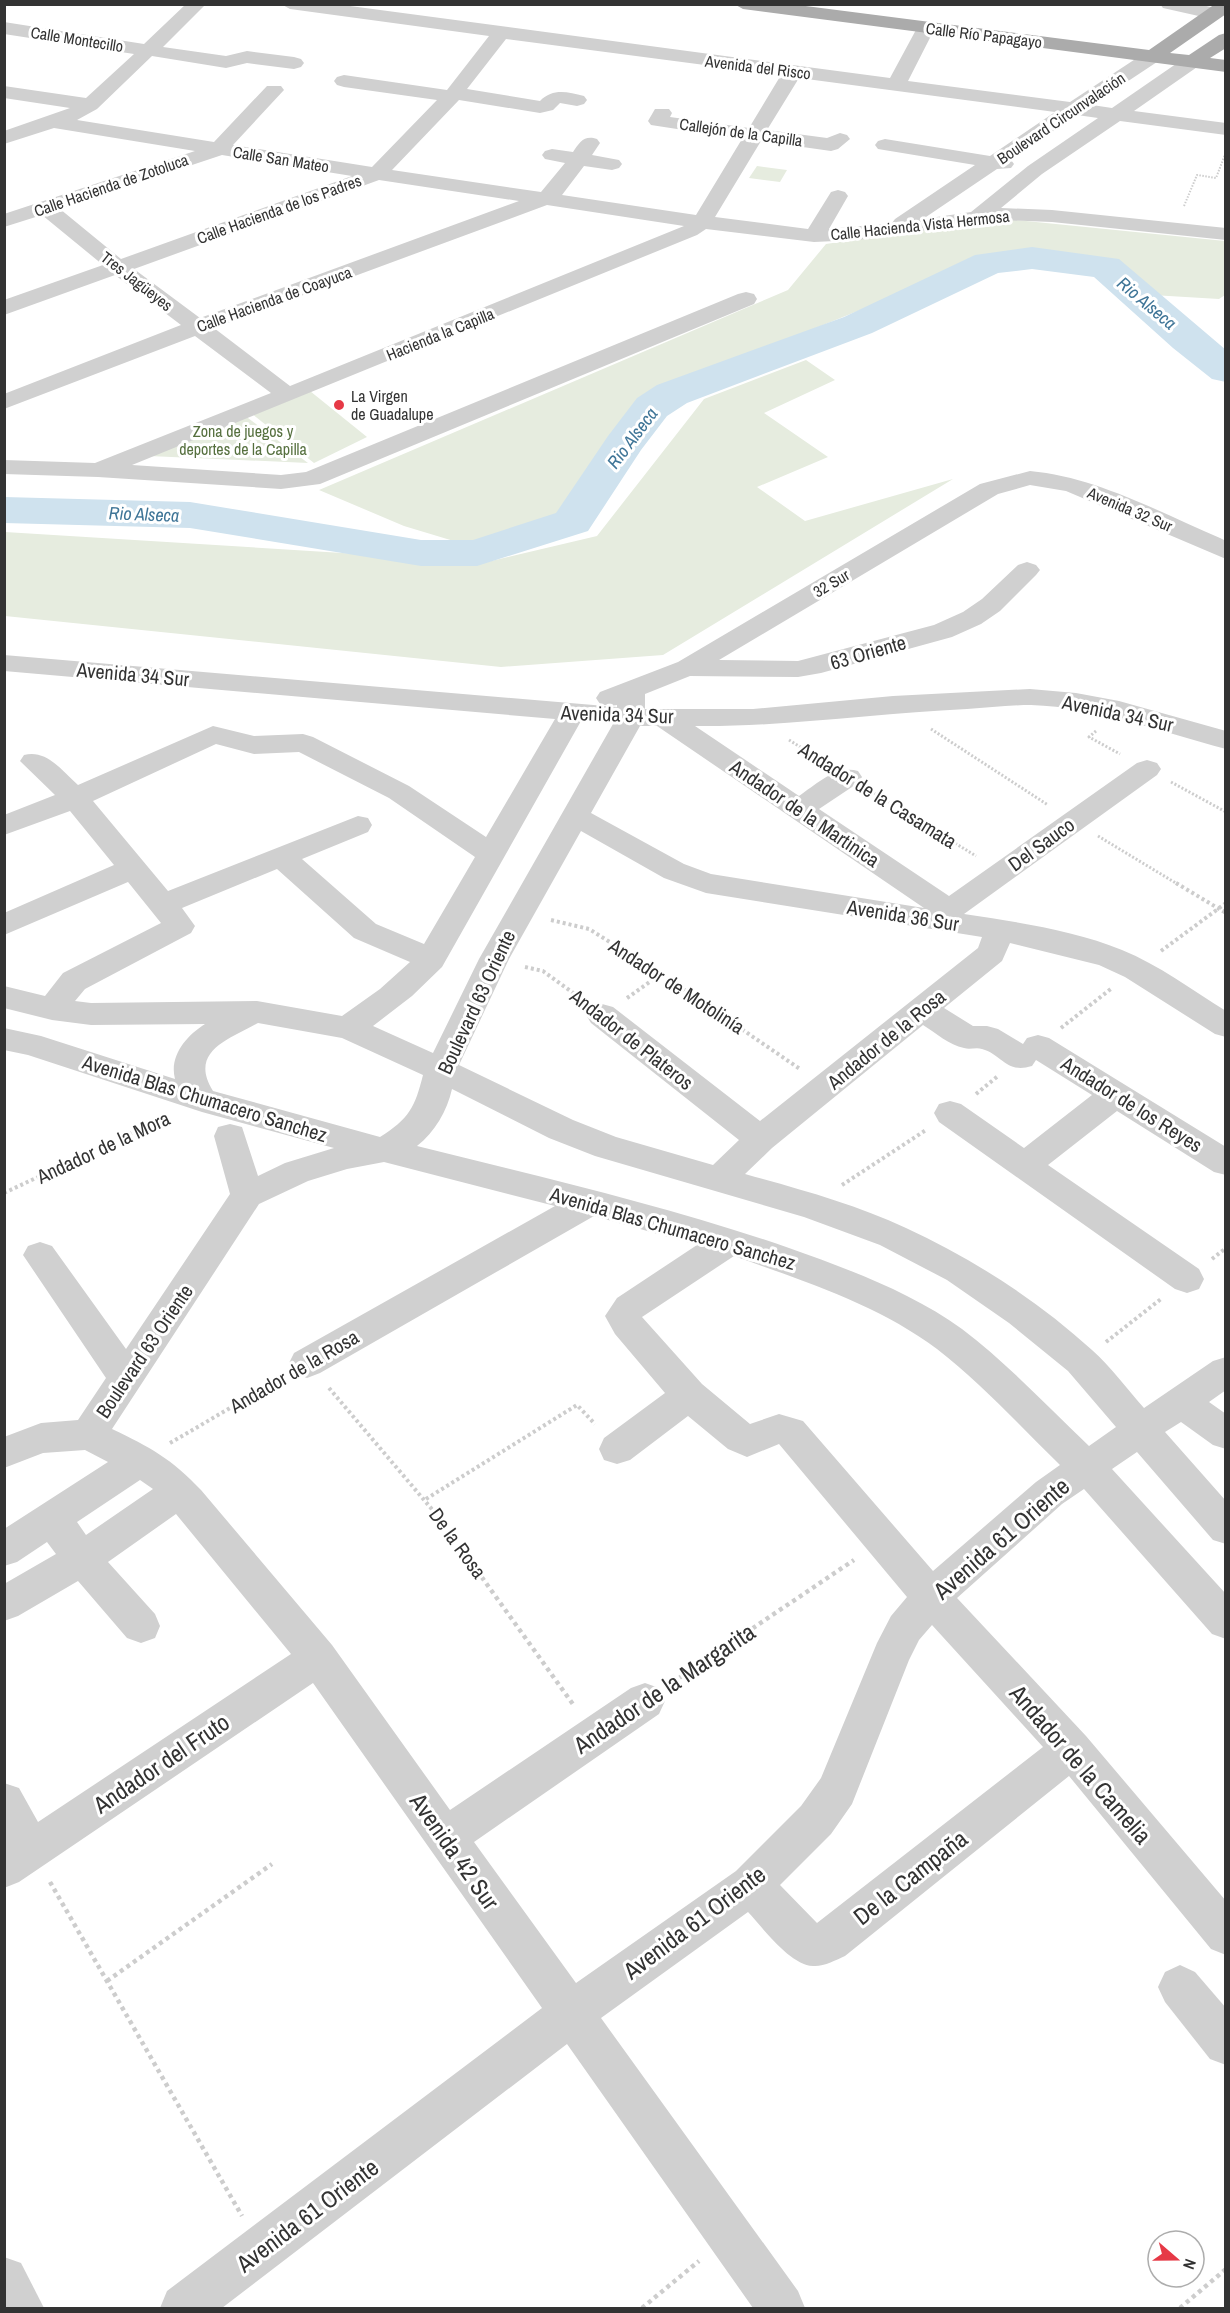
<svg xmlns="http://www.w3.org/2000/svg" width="1230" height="2313" viewBox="0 0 1230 2313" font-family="'Archivo Narrow',sans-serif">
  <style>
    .green { fill: #e6ecdf }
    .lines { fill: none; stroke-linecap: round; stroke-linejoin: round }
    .river { fill: #cfe2ee; fill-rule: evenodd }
    .path-far3 { stroke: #cdcdcd; stroke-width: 2; stroke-dasharray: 1.5 1.5; stroke-linecap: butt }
    .path-far2 { stroke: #cdcdcd; stroke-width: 3; stroke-dasharray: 2 2; stroke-linecap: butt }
    .path-far1 { stroke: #cdcdcd; stroke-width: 4; stroke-dasharray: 3 3; stroke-linecap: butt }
    .path { stroke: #cdcdcd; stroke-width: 4.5; stroke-dasharray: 4 4; stroke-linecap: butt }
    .minor { fill: #d0d0d0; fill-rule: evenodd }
    .major { fill: #ababab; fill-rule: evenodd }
    .poi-dot { fill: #e63946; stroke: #fff; stroke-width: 2 }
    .labels { text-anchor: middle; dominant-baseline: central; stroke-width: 6; stroke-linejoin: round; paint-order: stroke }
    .far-street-label { font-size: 16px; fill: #333; stroke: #fff }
    .far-poi-label { font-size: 16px; fill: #333; stroke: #fff; text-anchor: start }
    .far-park-label { font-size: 16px; fill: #56703f; stroke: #fff }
    .far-water-label { font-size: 18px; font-style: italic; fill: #3f7597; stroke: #fff }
    .street-label { font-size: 20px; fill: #333; stroke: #fff }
    .near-street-label { font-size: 24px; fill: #333; stroke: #fff }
  </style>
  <rect width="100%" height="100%" fill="#fff"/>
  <!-- green -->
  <g class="green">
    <polygon points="757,166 787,170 780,182 749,178"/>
    <polygon points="996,218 1225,241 1225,295 1219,299 1152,295 1116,266 1001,253 660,391 553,521 467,545 404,526 319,490 788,290 826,244"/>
    <polygon points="806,360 835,380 764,413 828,457 757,487 805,521 953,479 663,655 501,667 5,616 5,532 487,562 597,536 704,399"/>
    <polygon points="310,391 367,437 314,463 251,413"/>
    <polygon points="244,415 308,463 149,456"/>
  </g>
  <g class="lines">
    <!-- river -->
    <polygon class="river" points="1032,247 1119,259 1226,350 1226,382 1212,379 1173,348 1094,277 1032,269 998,273 872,333 687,403 667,416 641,450 588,531 477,566 421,566 190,528 4,523 4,497 190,502 421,540 473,540 556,513 608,436 637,398 657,385 844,317 975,255"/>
    <!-- path-far3 -->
    <polyline class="path-far3" points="1184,206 1197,175 1216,178 1226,152"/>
    <!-- path-far2 -->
    <g class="path-far2">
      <polyline points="931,729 1048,805"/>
      <polyline points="1096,731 1089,737 1120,754"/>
      <polyline points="789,740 823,761"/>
      <polyline points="1171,782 1226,812"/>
      <polyline points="870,791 976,856"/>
      <polyline points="1098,836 1179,885"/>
    </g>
    <!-- path-far1 -->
    <g class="path-far1">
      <polyline points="1176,883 1226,913"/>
      <polyline points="551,920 589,929 661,974 800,1069"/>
      <polyline points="1161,951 1226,903"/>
      <polyline points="525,967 543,971 580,998"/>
      <polyline points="627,998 661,974"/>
      <polyline points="1061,1028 1112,988"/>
      <polyline points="976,1094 998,1076"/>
      <polyline points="842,1185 926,1130"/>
      <polyline points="4,1193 166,1117"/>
      <polyline points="1212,1259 1226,1248"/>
      <polyline points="1106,1342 1161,1299"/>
      <polyline points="329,1388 436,1514"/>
      <polyline points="170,1443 280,1379"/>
      <polyline points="426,1499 577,1405 595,1424"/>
    </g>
    <!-- path -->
    <g class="path">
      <polyline points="435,1512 575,1707"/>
      <polyline points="673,1682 854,1560"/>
      <polyline points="50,1882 242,2216"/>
      <polyline points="107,1981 272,1864"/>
      <polyline points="642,2308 699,2261"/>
      <polyline points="1180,2308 1226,2269"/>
    </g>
    <!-- minor -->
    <g class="minor">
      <path d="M186,4H206L163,47L226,56L247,51L294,57L301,59L304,63L301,67L294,69L247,63L226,68L152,56L97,109L77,120L214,142L267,86H281L284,90L233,145L372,167L437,100L344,87L337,85L334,81L337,77L344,75L447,90L489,36L290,9L281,4H335L890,78L917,28L919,24H933L935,28L908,81L1070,102L1146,52H1160L1162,56L1160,60L1092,105L1112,108L1186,57H1200L1203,61L1200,65L1134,111L1226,123V135L1120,121L1042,174L1001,208L1052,210L1226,228V240L1052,222L1001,220L857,240L814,242L706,229L697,235L132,465L281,475L306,472L738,294L746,292L754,294L757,299L754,304L320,484L281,489L98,477L4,474V460L95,463L271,393L195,336L4,409V394L181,325L115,275L4,315V300L103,265L42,215L4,227V214L195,151L54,128L4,144V131L70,108L4,98V86L86,98L134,54L4,34V22L144,44ZM506,39L781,75L749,128L670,117L672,113L669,109H655L648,121L651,125L742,139L696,215L562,195L584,166L612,170L619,168L622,164L619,160L592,155L600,143L597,139C584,135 580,142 573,152L552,149L545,151L542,155L545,159L565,163L541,192L392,170L459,100L540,113L553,110L560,103L577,106L584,104L587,100L584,96C567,92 553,88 540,101L467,89ZM799,78L1055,112L990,156L885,139L878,141L875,145L878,149L975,165L895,219L892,223L829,229L848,196L845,192L838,190L831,192L808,229L715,217L761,141L831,151L838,149L850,139L847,135L840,133L827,138L767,130ZM1077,115L1098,118L1028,166L971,212L923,219L997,169L1011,168L1014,164L1011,160ZM222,155L352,176L121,259L60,209ZM379,180L519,201L200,318L134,269ZM547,205L684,226L290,386L214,328Z"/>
      <polygon points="1160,4 1198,4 1219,9 1221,13 1219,17 1212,19 1163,8"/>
      <path d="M1030,471C1096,477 1159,512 1220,538L1226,541V559L1066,491L1030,485L998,494L719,660L798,661L934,625L963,612L982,599L1018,565L1027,562L1036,565L1040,570L1036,575L1000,611L981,624L952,637L821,673L798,677L690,676L645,694V709H753L893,696L1030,689L1076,693L1119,701L1226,731V749C1161,732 1098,707 1031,705C1010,705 988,708 967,709C876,713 786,727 695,726L799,796C817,784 836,765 858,771L862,777L858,783L819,809L949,896L1137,763L1147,760L1157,763L1161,769L1157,775L964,914C1016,922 1073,930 1122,950C1159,965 1192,990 1226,1011V1037L1215,1034L1125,977L1099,965L1010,943L1002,961L944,1008L973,1026H987L998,1029L1023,1044L1027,1038L1038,1035L1049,1038L1226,1147V1175L1214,1172L1117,1111L1048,1165L1199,1269L1204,1279L1199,1289L1187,1293L1175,1289L939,1122L934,1113L939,1104L950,1101L961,1104L1024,1148L1092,1095L1036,1060L1032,1066C1006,1074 1003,1055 982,1049C976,1047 970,1050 964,1048C949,1045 936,1033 923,1025L772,1148L745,1174C799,1189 855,1204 906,1228C973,1259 1037,1300 1092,1350C1111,1367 1127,1389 1144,1408L1213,1361L1226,1357V1390L1209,1402L1226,1414V1449L1213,1445L1181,1422L1165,1432L1226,1501V1544L1213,1540L1137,1452L1112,1469L1226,1594V1639L1212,1634L1084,1489L1062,1504L957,1598L1086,1736L1226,1901V1955L1211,1949L1069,1776L845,1956C836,1960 823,1967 813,1966C790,1965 763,1928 748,1912L601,2018L798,2291L805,2308H753L567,2044L222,2308H160L167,2291L542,2008L313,1683L19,1882L4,1888V1783L19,1788L38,1822L291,1654L176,1514L108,1562L155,1614L160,1626L155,1638L141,1643L127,1638L78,1581L18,1616L4,1621V1584L56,1554L47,1542L17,1562L4,1566V1529L108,1462L85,1450L43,1453L4,1468V1437L41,1423L78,1420L106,1378L23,1255L28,1246L40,1242L52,1246L126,1349L230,1194L214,1136L218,1127L230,1124L242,1127L258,1176L285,1163L334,1148L202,1112L28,1055L4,1050V1028L41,1036L175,1079C169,1056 186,1036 205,1024L91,1025L52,1020L4,1008V986L45,996L63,973L161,923L128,882L4,935V913L114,865L70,811L4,835V815L55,795L20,761L24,755C47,749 62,771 78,785L213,726L254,736L303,734L313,737L409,786L486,837L555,719L4,671V655L617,707V705L610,706L600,704L596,698L600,692L678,662L980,484ZM581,721L613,724L479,959L433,1053L373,1026L412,996L442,967ZM640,726H657L924,908L711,874L684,864L591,813ZM216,744L254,754L299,752L389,798L475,857L424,944L376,924L302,859L368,832L372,825L368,818L358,816L168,891L93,801ZM581,831L664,878L706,893L982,937L978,948L760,1121L613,1007L602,1004L591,1007L586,1015L591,1023L739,1140L713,1165L616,1137L573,1120L459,1065L509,959ZM277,869L354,938L410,962L380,989L342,1016L257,1001L91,1003L75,1001L85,989L191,933L195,926L182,908ZM258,1023L342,1038L423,1075C415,1107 409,1119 380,1137L213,1091C188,1051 230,1039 258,1023ZM452,1089L549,1138L595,1156L804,1217L880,1245L947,1280L1009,1323L1068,1371L1116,1427L1089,1446C1048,1407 1007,1363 962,1329C911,1292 848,1269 789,1248C668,1206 542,1177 417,1146C435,1132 447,1111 452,1089ZM384,1162L555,1206L294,1353L289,1363L294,1373L307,1378L320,1373L594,1216L697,1245L617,1298L605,1316L615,1334L665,1393L604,1438L599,1449L604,1460L617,1464L630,1460L688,1416L728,1449L747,1457L779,1444L907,1597L891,1616L877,1643L821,1778L801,1806L736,1871L576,1983L474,1842L659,1714L665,1701L659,1688L645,1683L631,1688L450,1810L332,1645L201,1490C172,1459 150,1447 112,1429L259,1204L308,1181L347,1169ZM734,1256C803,1281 877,1304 937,1349C981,1383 1020,1426 1060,1465L1036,1482L933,1571L803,1421L779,1414L750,1424L702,1384L642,1317ZM140,1480L153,1489L86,1535L77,1522ZM932,1625L1043,1747L817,1923L780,1885L831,1834L852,1804L909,1660L919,1640Z"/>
      <polygon points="1180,1965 1195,1972 1226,2008 1226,2065 1210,2059 1165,2002 1158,1987 1165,1972"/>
      <polygon points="4,2257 21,2263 44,2308 4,2308"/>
    </g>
    <!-- major -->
    <polygon class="major" points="734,4 790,4 1149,50 1215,4 1226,4 1226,14 1170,53 1189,55 1219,35 1226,33 1226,48 1210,58 1226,60 1226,72 743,9"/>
  </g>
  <!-- markers -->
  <circle class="poi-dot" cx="339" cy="405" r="6"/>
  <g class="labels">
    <!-- far-street labels -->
    <g class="far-street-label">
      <text transform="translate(984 35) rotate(7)">Calle Río Papagayo</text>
      <text transform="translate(77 39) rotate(9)">Calle Montecillo</text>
      <text transform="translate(758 67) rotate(7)">Avenida del Risco</text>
      <text transform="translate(1061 118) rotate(-34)">Boulevard Circunvalación</text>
      <text transform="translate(741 132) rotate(8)">Callejón de la Capilla</text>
      <text transform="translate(281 159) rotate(9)">Calle San Mateo</text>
      <text transform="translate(111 185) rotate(-19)">Calle Hacienda de Zotoluca</text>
      <text transform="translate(279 209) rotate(-20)">Calle Hacienda de los Padres</text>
      <text transform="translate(920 225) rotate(-6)">Calle Hacienda Vista Hermosa</text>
      <text transform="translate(137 281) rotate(38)">Tres Jagüeyes</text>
      <text transform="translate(274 299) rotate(-20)">Calle Hacienda de Coayuca</text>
      <text transform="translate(440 334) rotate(-22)">Hacienda la Capilla</text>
      <text transform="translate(1130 509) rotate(23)">Avenida 32 Sur</text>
      <text transform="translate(831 583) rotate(-31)">32 Sur</text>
    </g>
    <!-- far-poi labels -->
    <g class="far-poi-label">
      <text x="351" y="396">La Virgen<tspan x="351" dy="18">de Guadalupe</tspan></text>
    </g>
    <!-- far-park labels -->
    <g class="far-park-label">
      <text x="243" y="431">Zona de juegos y<tspan x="243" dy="18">deportes de la Capilla</tspan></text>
    </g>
    <!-- far-water labels -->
    <g class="far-water-label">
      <text transform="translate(1147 303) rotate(40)">Rio Alseca</text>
      <text transform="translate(632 438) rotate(-53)">Rio Alseca</text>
      <text transform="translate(144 514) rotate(2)">Rio Alseca</text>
    </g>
    <!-- street labels -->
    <g class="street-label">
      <text transform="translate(868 652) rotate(-16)">63 Oriente</text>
      <text transform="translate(133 674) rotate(5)">Avenida 34 Sur</text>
      <text transform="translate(1118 713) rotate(12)">Avenida 34 Sur</text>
      <text transform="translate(617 714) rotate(2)">Avenida 34 Sur</text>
      <text transform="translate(878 795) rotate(32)">Andador de la Casamata</text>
      <text transform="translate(805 813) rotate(34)">Andador de la Martinica</text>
      <text transform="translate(1041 844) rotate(-36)">Del Sauco</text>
      <text transform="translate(903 915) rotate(9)">Avenida 36 Sur</text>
      <text transform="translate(677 986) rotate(33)">Andador de Motolinía</text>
      <text transform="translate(476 1002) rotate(-65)">Boulevard 63 Oriente</text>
      <text transform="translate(632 1039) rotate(38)">Andador de Plateros</text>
      <text transform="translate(886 1039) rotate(-39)">Andador de la Rosa</text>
      <text transform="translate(205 1098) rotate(17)">Avenida Blas Chumacero Sanchez</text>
      <text transform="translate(1132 1104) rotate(32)">Andador de los Reyes</text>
      <text transform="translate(103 1147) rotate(-25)">Andador de la Mora</text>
      <text transform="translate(673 1228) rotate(16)">Avenida Blas Chumacero Sanchez</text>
      <text transform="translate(144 1351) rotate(-56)">Boulevard 63 Oriente</text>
      <text transform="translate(294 1371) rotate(-30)">Andador de la Rosa</text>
      <text transform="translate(458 1543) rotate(54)">De la Rosa</text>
    </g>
    <!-- near-street labels -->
    <g class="near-street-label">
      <text transform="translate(1001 1538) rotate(-41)">Avenida 61 Oriente</text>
      <text transform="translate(664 1688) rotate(-34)">Andador de la Margarita</text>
      <text transform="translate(161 1763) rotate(-34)">Andador del Fruto</text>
      <text transform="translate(1081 1764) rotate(49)">Andador de la Camelia</text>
      <text transform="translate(455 1851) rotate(55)">Avenida 42 Sur</text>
      <text transform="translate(910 1877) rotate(-38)">De la Campaña</text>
      <text transform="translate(694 1922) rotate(-37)">Avenida 61 Oriente</text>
      <text transform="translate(307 2215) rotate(-37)">Avenida 61 Oriente</text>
    </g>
  </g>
  <!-- border -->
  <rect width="1230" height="2313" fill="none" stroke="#333333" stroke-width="12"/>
  <!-- north arrow -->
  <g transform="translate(1176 2259) rotate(110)"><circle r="28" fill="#ffffff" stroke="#adadad" stroke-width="1.5"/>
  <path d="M0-4.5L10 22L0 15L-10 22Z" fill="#e63946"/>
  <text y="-9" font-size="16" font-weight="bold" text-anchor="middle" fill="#333333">N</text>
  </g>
</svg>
